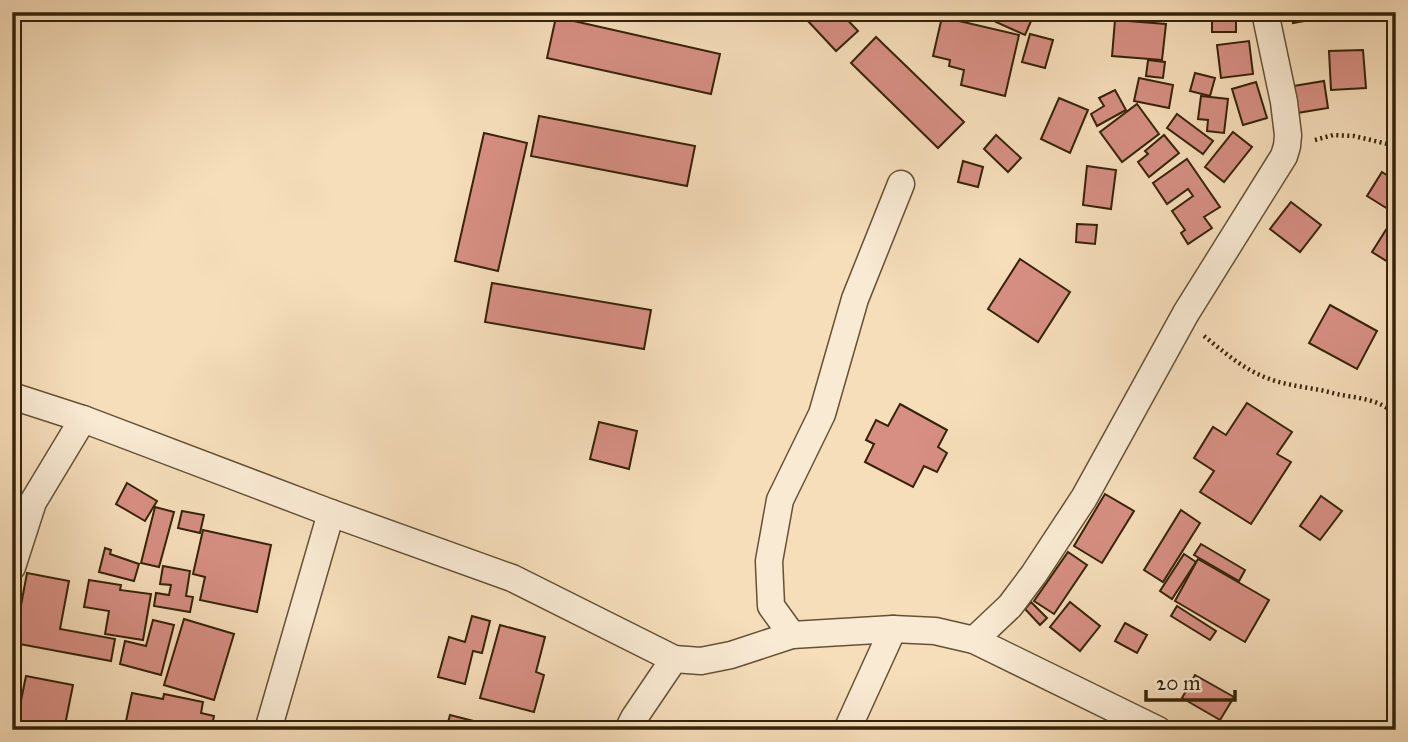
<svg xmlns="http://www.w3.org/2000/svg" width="1408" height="742" viewBox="0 0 1408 742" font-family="'IM FELL Great Primer',serif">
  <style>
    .building { fill: #d78f83; stroke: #352308; stroke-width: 2 }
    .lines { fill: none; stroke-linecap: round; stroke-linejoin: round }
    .street-casing { stroke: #655235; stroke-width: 29 }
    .path { stroke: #352308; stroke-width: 4.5; stroke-dasharray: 2 3.5; stroke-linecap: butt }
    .street { stroke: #f9ead3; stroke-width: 26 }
  </style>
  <rect width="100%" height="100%" fill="#f6debb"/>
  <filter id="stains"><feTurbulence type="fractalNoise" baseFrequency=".00286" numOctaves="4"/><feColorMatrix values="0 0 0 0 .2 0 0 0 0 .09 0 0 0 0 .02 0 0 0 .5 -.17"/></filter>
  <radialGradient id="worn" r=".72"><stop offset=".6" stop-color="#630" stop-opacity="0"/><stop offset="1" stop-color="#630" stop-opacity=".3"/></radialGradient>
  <!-- building -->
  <g class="building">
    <polygon points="816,12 840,12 858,31 836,51 807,20"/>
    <polygon points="1000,12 1035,12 1025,35 996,22"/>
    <rect x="1212" y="12" width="24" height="20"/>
    <polygon points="1291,12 1308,12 1310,20 1293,23"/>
    <polygon points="1325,12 1350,12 1351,16 1326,20"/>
    <polygon points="556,17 720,54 711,94 547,58"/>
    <polygon points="942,17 1019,35 1005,96 961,85 964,70 949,66 950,60 933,56"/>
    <polygon points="1115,20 1166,24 1162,60 1112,56"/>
    <polygon points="1030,34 1053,40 1045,68 1022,62"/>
    <polygon points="876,37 964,122 938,148 851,63"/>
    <polygon points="1249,41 1253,74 1221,78 1217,45"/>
    <polygon points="1363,50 1366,88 1331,90 1329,51"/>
    <polygon points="1148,60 1165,62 1163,78 1146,76"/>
    <polygon points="1195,73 1215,78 1210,96 1190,91"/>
    <polygon points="1139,78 1173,85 1169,108 1134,101"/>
    <polygon points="1324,81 1328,108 1291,114 1287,87"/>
    <polygon points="1256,82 1267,118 1243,125 1232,89"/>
    <polygon points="1115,90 1126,110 1097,126 1091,114 1104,106 1099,98"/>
    <polygon points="1201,96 1228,99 1224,133 1207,131 1208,120 1198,119"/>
    <polygon points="1059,98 1088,110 1070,153 1041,139"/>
    <polygon points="1137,104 1159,134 1122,162 1100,132"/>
    <polygon points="1177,114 1213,141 1203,154 1167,128"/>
    <polygon points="539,116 695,146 687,186 531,156"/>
    <polygon points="1233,132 1252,147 1224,182 1205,167"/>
    <polygon points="484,133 527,143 498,271 455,261"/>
    <polygon points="996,135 1021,158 1008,172 984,149"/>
    <polygon points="1164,135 1179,153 1149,177 1138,162 1148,154 1145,151"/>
    <polygon points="1187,159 1220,207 1204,217 1212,228 1188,244 1181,233 1185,230 1172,211 1193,196 1188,189 1167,204 1153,183"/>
    <polygon points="963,161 983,167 978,187 958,182"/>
    <polygon points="1087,166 1116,170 1111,209 1083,205"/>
    <polygon points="1382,172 1396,181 1396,214 1367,196"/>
    <polygon points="1291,202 1321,225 1300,252 1270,229"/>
    <polygon points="1396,214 1396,267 1372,252"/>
    <polygon points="1077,224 1097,225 1095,244 1076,242"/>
    <polygon points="1020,259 1070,292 1038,342 988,309"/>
    <polygon points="492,283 651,310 644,349 485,322"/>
    <polygon points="1330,305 1377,331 1357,369 1309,343"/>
    <polygon points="1247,403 1292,432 1277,454 1291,462 1251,524 1200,492 1214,471 1194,458 1213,427 1226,435"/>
    <polygon points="900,404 947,430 938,447 947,453 937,472 924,466 913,487 865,462 874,444 866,440 876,420 888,426"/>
    <polygon points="599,422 637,431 629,469 590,459"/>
    <polygon points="127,483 157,501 145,521 116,504"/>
    <polygon points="1105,494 1134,511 1102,563 1074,546"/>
    <polygon points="1321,496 1342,511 1320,540 1300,526"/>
    <polygon points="155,507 174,512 159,567 141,563"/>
    <polygon points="1181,510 1200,523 1163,582 1144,570"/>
    <polygon points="182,511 204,515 200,533 178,528"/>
    <polygon points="203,530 271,545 257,612 200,600 205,577 193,574"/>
    <polygon points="1201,544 1245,570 1239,581 1194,555"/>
    <polygon points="105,548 111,550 110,554 139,564 134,581 99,572"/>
    <polygon points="1068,552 1087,565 1054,614 1034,601"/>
    <polygon points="1184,554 1196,562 1172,599 1160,591"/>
    <polygon points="1198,559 1269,600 1245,642 1175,601"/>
    <polygon points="163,566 190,571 186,596 193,597 190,612 154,606 156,593 169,595 171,585 160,584"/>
    <polygon points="27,573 69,581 60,629 115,639 111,661 14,643"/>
    <polygon points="89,580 121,585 120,590 151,594 143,640 105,634 109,611 84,607"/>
    <polygon points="1031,602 1047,618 1040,625 1025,609"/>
    <polygon points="1070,602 1100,626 1080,651 1050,627"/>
    <polygon points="1177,606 1216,631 1210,640 1171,616"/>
    <polygon points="472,616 490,621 482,653 473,651 465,684 438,677 449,637 465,642"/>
    <polygon points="184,619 234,634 214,700 164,685"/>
    <polygon points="153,620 174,625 161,675 120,664 125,641 146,646"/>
    <polygon points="1125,623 1147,635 1137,653 1115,641"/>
    <polygon points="500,625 545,637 536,672 544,675 534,712 480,698"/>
    <polygon points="1195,675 1234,697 1220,720 1182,698"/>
    <polygon points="26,676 73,685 64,730 15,730"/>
    <polygon points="132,693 163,699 164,694 203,702 201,713 214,716 211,730 141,730 125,726"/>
    <polygon points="450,715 509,730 446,730"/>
  </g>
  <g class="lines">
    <!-- street casing -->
    <g class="street-casing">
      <g id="street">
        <polyline points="12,396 83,419 331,513 512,578 674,659 701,661 731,655 792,635 893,629 935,631 974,640 1158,730"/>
        <polyline points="12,567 33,502 83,419"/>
        <polyline points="792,635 771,606 769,561 780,500 822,414 855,299 901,184"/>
        <polyline points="974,640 1010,606 1034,574 1084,498 1186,313 1284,156 1287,146 1288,135 1284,102 1265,12"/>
        <polyline points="268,730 331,513"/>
        <polyline points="628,730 634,718 674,659"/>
        <polyline points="847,730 893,629"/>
      </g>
    </g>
    <!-- path -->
    <g class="path">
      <polyline points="1315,140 1333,135 1354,136 1396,146"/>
      <path d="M1204,336C1224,352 1243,369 1267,378C1282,384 1298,386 1314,389C1323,390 1332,393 1341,395C1360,398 1381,400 1396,415"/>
    </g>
    <!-- street -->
    <use href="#street" class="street"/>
  </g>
  <!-- margin -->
  <rect width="1408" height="742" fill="none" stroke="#f6debb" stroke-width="42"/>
  <rect x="14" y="14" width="1380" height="714" fill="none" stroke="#352308" stroke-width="3.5"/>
  <rect x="21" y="21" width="1366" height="700" fill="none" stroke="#352308" stroke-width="2"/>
  <!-- scale -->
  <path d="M1146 690v10h89v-10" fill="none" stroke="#352308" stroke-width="3.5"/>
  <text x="1156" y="690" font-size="21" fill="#352308" stroke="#f9ead3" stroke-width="5" paint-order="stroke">20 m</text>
  <rect width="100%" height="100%" filter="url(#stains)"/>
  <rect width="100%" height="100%" fill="url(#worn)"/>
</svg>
